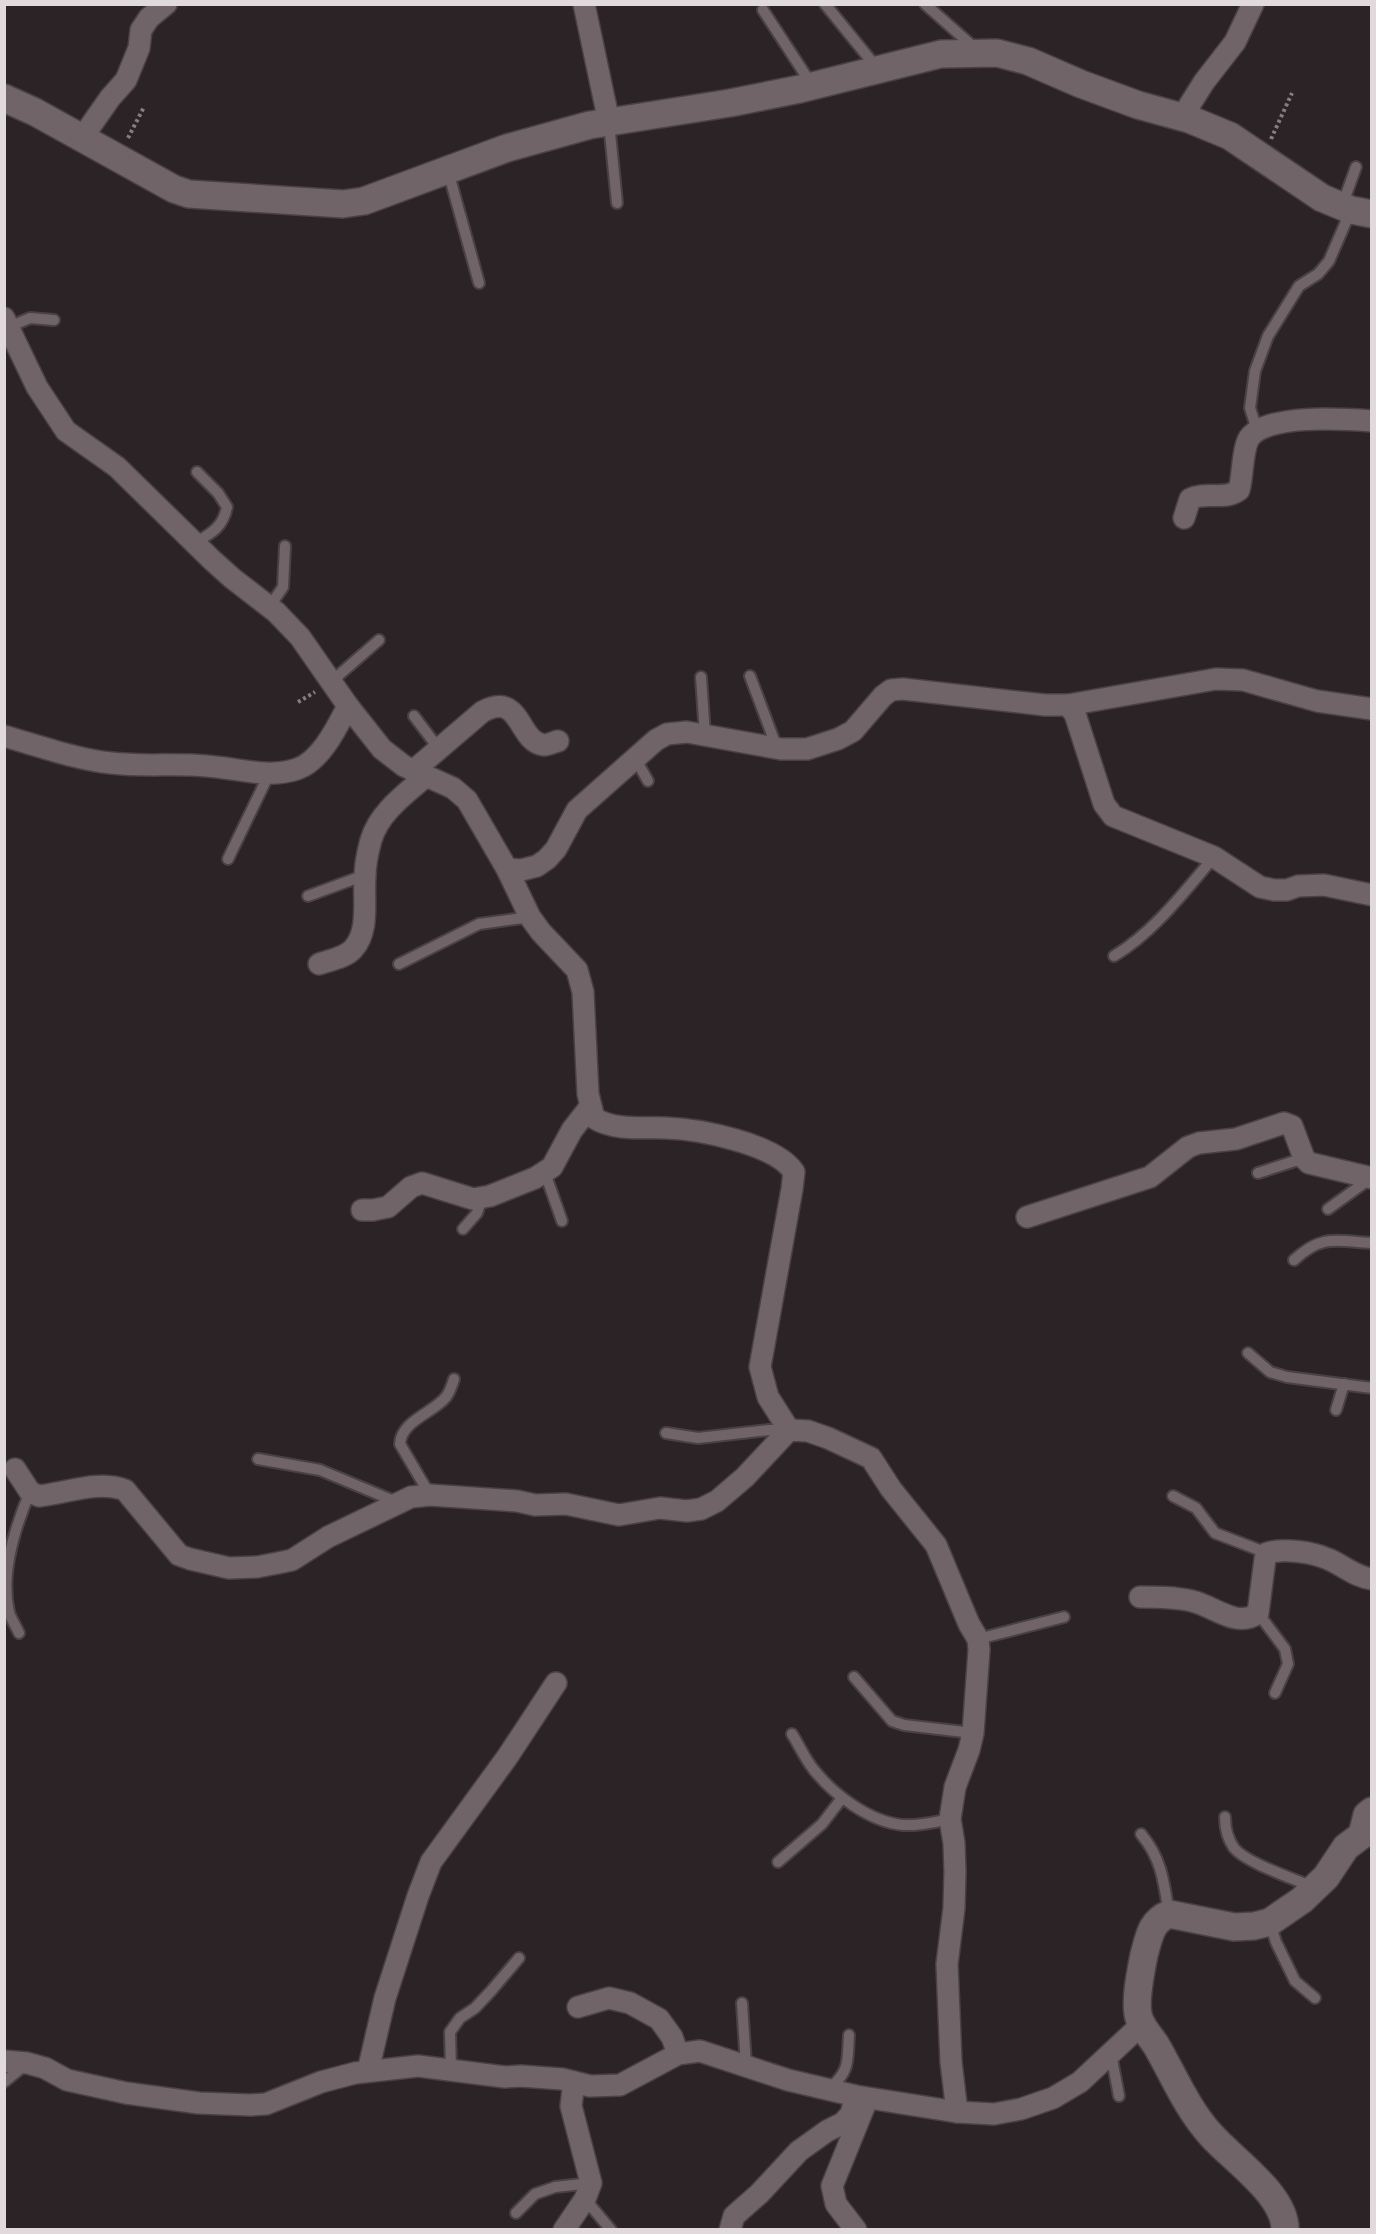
<svg xmlns="http://www.w3.org/2000/svg" width="1376" height="2234" viewBox="0 0 1376 2234" font-family="'Noto Sans',sans-serif">
  <style>
    .lines { fill: none; stroke-linecap: round; stroke-linejoin: round }
    .service-casing { stroke: #494245; stroke-width: 14 }
    .minor-casing { stroke: #494245; stroke-width: 24 }
    .tertiary-casing { stroke: #494245; stroke-width: 30 }
    .path { stroke: #857e81; stroke-width: 4; stroke-dasharray: 3 3; stroke-linecap: butt }
    .service { stroke: #706469; stroke-width: 10 }
    .minor { stroke: #706469; stroke-width: 21 }
    .tertiary { stroke: #706469; stroke-width: 27 }
  </style>
  <rect width="100%" height="100%" fill="#2c2327"/>
  <g class="lines">
    <!-- service casing -->
    <g class="service-casing">
      <g id="service">
        <polyline points="825,4 877,68"/>
        <polyline points="925,4 977,50"/>
        <polyline points="763,10 812,85"/>
        <polyline points="609,123 617,203"/>
        <polyline points="448,171 479,283"/>
        <polyline points="1342,206 1356,167"/>
        <polyline points="9,327 30,318 54,320"/>
        <polyline points="1257,430 1250,408 1255,371 1268,336 1299,286 1318,274 1329,261 1351,210"/>
        <path d="M195,543C212,533 223,527 227,507L218,493L197,472"/>
        <polyline points="270,606 283,587 285,546"/>
        <polyline points="750,676 777,748"/>
        <polyline points="701,677 705,735"/>
        <polyline points="332,681 379,640"/>
        <polyline points="414,716 439,749"/>
        <polyline points="635,758 648,781"/>
        <polyline points="228,859 270,772"/>
        <polyline points="308,896 365,875"/>
        <path d="M1114,956C1154,932 1184,892 1214,857"/>
        <polyline points="399,964 479,924 530,917"/>
        <polyline points="545,1173 562,1221"/>
        <polyline points="1258,1173 1304,1158"/>
        <polyline points="1328,1209 1371,1178"/>
        <polyline points="463,1229 477,1213 482,1198"/>
        <path d="M1294,1260C1322,1234 1336,1241 1372,1243"/>
        <polyline points="1248,1353 1270,1372 1287,1377 1372,1388"/>
        <polyline points="1336,1410 1344,1384"/>
        <polyline points="666,1433 698,1438 769,1430 788,1430"/>
        <polyline points="258,1459 320,1470 399,1503"/>
        <path d="M430,1495L400,1444C401,1421 433,1413 446,1397C450,1392 452,1385 454,1379"/>
        <polyline points="1173,1496 1196,1508 1215,1533 1267,1553"/>
        <polyline points="1258,1613 1285,1649 1288,1664 1275,1693"/>
        <path d="M19,1633C16,1626 11,1619 9,1612C0,1573 15,1527 30,1492"/>
        <polyline points="978,1639 1064,1617"/>
        <polyline points="854,1677 892,1721 904,1725 973,1733"/>
        <path d="M792,1734C799,1745 805,1759 814,1770C834,1795 870,1822 903,1825C919,1826 935,1822 950,1819"/>
        <path d="M1225,1817C1225,1828 1227,1838 1234,1848C1246,1863 1295,1879 1315,1888"/>
        <path d="M1141,1834C1162,1859 1164,1883 1169,1914"/>
        <polyline points="778,1862 822,1824 842,1798"/>
        <polyline points="1270,1923 1276,1942 1295,1981 1315,1998"/>
        <polyline points="742,2003 746,2065"/>
        <polyline points="1111,2054 1119,2096"/>
        <polyline points="451,2070 450,2032 460,2018 475,2008 491,1991 519,1958"/>
        <polyline points="4,2082 25,2065"/>
        <path d="M829,2089C851,2070 847,2061 849,2035"/>
        <polyline points="585,2199 611,2230"/>
        <polyline points="516,2213 535,2194 555,2187 591,2183"/>
      </g>
    </g>
    <!-- minor casing -->
    <g class="minor-casing">
      <g id="minor">
        <polyline points="584,4 609,122"/>
        <polyline points="1182,117 1204,82 1235,42 1253,4"/>
        <polyline points="82,138 110,98 126,80 139,48 141,30 149,18 166,4"/>
        <path d="M4,318L37,387L66,431L117,467L212,560L232,578L276,612L300,637L348,706L382,749L404,766L453,788L467,800L507,869L530,917L541,932L577,970L583,992L588,1094L594,1118C615,1131 643,1127 666,1128C699,1129 776,1144 794,1172L792,1189L760,1367L768,1397L789,1430"/>
        <path d="M1184,518L1190,499C1205,491 1225,501 1239,490C1243,476 1242,453 1248,440C1262,413 1345,419 1372,421"/>
        <polyline points="1068,705 1216,679 1243,680 1317,701 1372,709"/>
        <path d="M4,736C39,746 75,759 111,763C143,767 175,763 207,766C235,768 269,779 297,769C321,761 337,727 348,706"/>
        <path d="M413,771L482,712C522,690 517,742 544,745C548,745 554,742 558,741"/>
        <polyline points="507,869 521,870 537,866 547,859 556,849 577,810 656,740 667,734 687,732 781,749 807,749 838,739 853,731 883,696 891,690 903,689 1045,705 1068,705 1075,714 1104,804 1113,816 1214,857 1260,887 1274,890 1287,890 1298,886 1324,885 1372,895"/>
        <path d="M319,964C330,960 345,958 353,949C370,931 363,899 365,877C365,865 368,851 371,840C379,813 404,795 425,777"/>
        <polyline points="362,1210 373,1210 388,1207 411,1187 422,1183 473,1199 490,1196 535,1178 552,1167 572,1130 590,1107"/>
        <polyline points="1027,1217 1150,1177 1188,1147 1199,1143 1236,1139 1284,1123 1292,1126 1304,1158 1309,1163 1372,1178"/>
        <path d="M15,1469L30,1492L39,1496C67,1493 98,1480 125,1490L179,1555L190,1559L229,1568L257,1567L278,1563L292,1560L328,1537L411,1497L430,1495L517,1501L535,1505L566,1504L619,1515L660,1508L687,1511L701,1509L717,1501L745,1477L789,1430L808,1431L828,1438L871,1458L891,1489L936,1545L969,1624L978,1639L979,1650L973,1733L969,1750L955,1787L950,1819L954,1843L955,1872L954,1908L947,1964L951,2062L957,2112"/>
        <path d="M1140,1597C1158,1597 1175,1597 1192,1601C1214,1606 1237,1629 1258,1613L1265,1559L1267,1553C1284,1548 1312,1552 1328,1559C1343,1565 1355,1577 1372,1579"/>
        <polyline points="578,2007 609,1998 630,2003 659,2019 672,2037 678,2054"/>
        <polyline points="4,2061 27,2063 45,2068 67,2080 126,2093 199,2103 250,2105 266,2104 321,2082 355,2073 418,2066 505,2077 521,2076 562,2079 590,2086 620,2085 678,2054 700,2051 788,2080 856,2096 957,2112 994,2114 1021,2109 1053,2098 1080,2082 1141,2025"/>
        <polyline points="368,2071 385,1998 418,1896 431,1862 508,1756 556,1683"/>
        <polyline points="564,2230 585,2199 591,2183 571,2106 574,2082"/>
        <polyline points="730,2230 734,2216 759,2194 799,2151 827,2131 843,2123 851,2114 856,2096"/>
        <polyline points="856,2230 836,2204 832,2186 864,2107"/>
      </g>
    </g>
    <!-- tertiary casing -->
    <g class="tertiary-casing">
      <g id="tertiary">
        <polyline points="4,98 35,112 174,189 189,194 343,204 364,201 507,148 590,125 730,103 800,89 941,54 997,53 1028,61 1081,84 1138,105 1189,119 1230,136 1322,198 1351,210 1372,214"/>
        <path d="M1285,2230C1286,2195 1232,2159 1211,2135C1187,2109 1173,2074 1156,2045C1150,2036 1142,2028 1139,2018C1134,2003 1141,1970 1144,1955C1149,1937 1151,1921 1169,1914L1234,1927L1254,1926L1270,1922L1302,1900L1326,1877L1346,1847L1362,1835L1367,1815L1372,1811"/>
      </g>
    </g>
    <!-- path -->
    <g class="path">
      <polyline points="128,138 144,107"/>
      <polyline points="1271,139 1292,93"/>
      <polyline points="298,702 315,692"/>
    </g>
    <!-- service -->
    <use href="#service" class="service"/>
    <!-- minor -->
    <use href="#minor" class="minor"/>
    <!-- tertiary -->
    <use href="#tertiary" class="tertiary"/>
  </g>
  <!-- border -->
  <rect width="1376" height="2234" fill="none" stroke="#e0dadc" stroke-width="12"/>
</svg>
